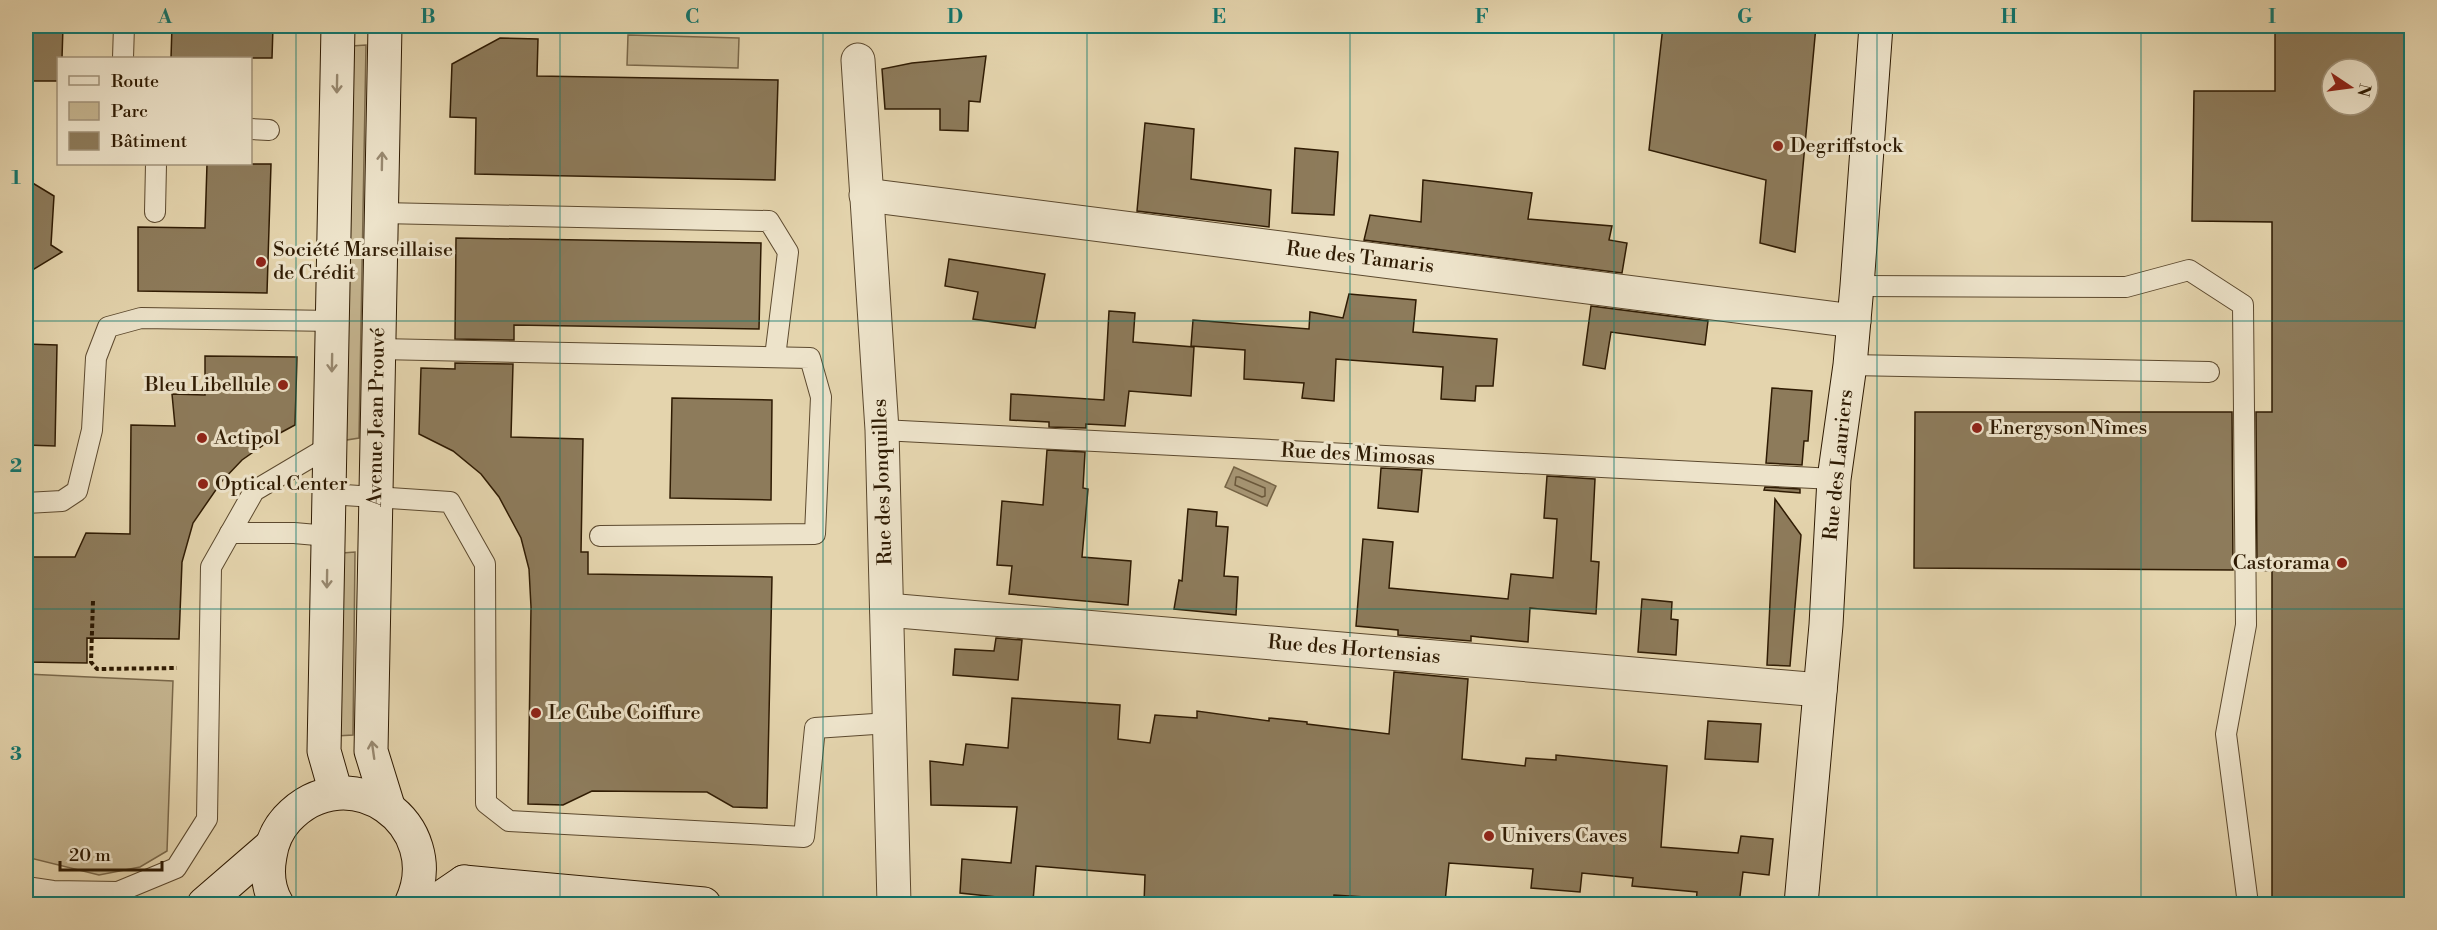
<svg xmlns="http://www.w3.org/2000/svg" width="2437" height="930" viewBox="0 0 2437 930" font-family="'Libre Bodoni',serif">
  <style>
    .green { fill: #c5b590; stroke: #7a684a; stroke-width: 1.5 }
    .water { fill: #a69573; stroke: #766446; stroke-width: 1.5 }
    .lines { fill: none; stroke-linecap: round; stroke-linejoin: round }
    .shore { stroke: #6a583b; stroke-width: 1.5 }
    .building { fill: #8d7b5b; stroke: #2f1b03; stroke-width: 1.5; fill-rule: evenodd }
    .lane-casing { stroke: #5c492e; stroke-width: 22 }
    .street-casing { stroke: #5c492e; stroke-width: 35 }
    .secondary-casing { stroke: #2f1b03; stroke-width: 35 }
    .path { stroke: #2f1b03; stroke-width: 4; stroke-dasharray: 4.5 3; stroke-linecap: butt }
    .lane { stroke: #ede3ca; stroke-width: 20 }
    .street { stroke: #ede3ca; stroke-width: 33 }
    .secondary { stroke: #ede3ca; stroke-width: 33 }
    .oneway { stroke: #988970 }
    .grid { fill: none; stroke: #0f766e; stroke-width: 1.5; stroke-opacity: 0.55 }
    .poi-dot { fill: #8f2418; stroke: #ede3ca; stroke-width: 2 }
    .labels { text-anchor: middle; dominant-baseline: central; stroke-width: 6; stroke-linejoin: round; paint-order: stroke }
    .poi-label { font-size: 20px; fill: #2f1b03; stroke: #ede3ca; text-anchor: start }
    .street-label { font-size: 20px; fill: #2f1b03; stroke: #ede3ca }
    .neatline { fill: none; stroke: #0f766e; stroke-width: 2 }
    .grid-label { font-size: 20px; text-anchor: middle; font-weight: bold; fill: #0f766e }
  </style>
  <rect width="100%" height="100%" fill="#e4d4ad"/>
  <filter id="stains"><feTurbulence type="fractalNoise" baseFrequency=".00333" numOctaves="4"/><feColorMatrix values="0 0 0 0 .2 0 0 0 0 .09 0 0 0 0 .02 0 0 0 .5 -.17"/></filter>
  <radialGradient id="worn" r=".72"><stop offset=".6" stop-color="#630" stop-opacity="0"/><stop offset="1" stop-color="#630" stop-opacity=".3"/></radialGradient>
  <!-- green -->
  <g class="green">
    <polygon points="560,26 851,26 850,32 560,28"/>
    <polygon points="628,35 739,38 738,68 627,65"/>
    <polygon points="366,45 359,438 340,441 351,46"/>
    <polygon points="355,552 353,735 336,736 342,553"/>
    <polygon points="26,674 173,681 167,851 140,867 99,875 26,857"/>
  </g>
  <!-- water -->
  <polygon class="water" points="1234,467 1276,486 1267,506 1225,487"/>
  <g class="lines">
    <!-- shore -->
    <polygon class="shore" points="1236,477 1239,477 1265,488 1265,496 1262,497 1235,485"/>
  </g>
  <!-- building -->
  <g class="building">
    <polygon points="26,26 63,26 62,58 58,58 58,81 26,81"/>
    <polygon points="172,26 273,26 272,58 171,58"/>
    <polygon points="1663,26 1816,26 1795,252 1760,243 1766,180 1649,150"/>
    <path d="M2275,26H2412V904H2272V571L2257,570L2256,412H2272V222L2192,221L2194,91H2275ZM2332,69H2368V105H2332Z"/>
    <polygon points="500,38 538,39 537,76 778,80 775,180 475,174 476,118 450,117 452,64"/>
    <polygon points="986,56 980,102 969,101 968,131 940,130 940,109 885,109 882,69 912,63"/>
    <polygon points="1145,123 1194,129 1191,179 1271,190 1269,227 1137,211"/>
    <polygon points="1295,148 1338,152 1334,215 1292,213"/>
    <polygon points="207,164 271,164 267,293 138,291 138,227 205,228"/>
    <polygon points="26,179 54,196 51,245 62,252 26,274"/>
    <polygon points="1423,180 1532,193 1528,219 1612,226 1609,240 1627,243 1622,273 1364,240 1370,215 1421,222"/>
    <polygon points="456,238 761,243 759,329 514,325 514,340 455,339"/>
    <polygon points="949,259 1045,274 1035,328 973,319 978,292 945,286"/>
    <polygon points="1349,294 1416,300 1413,332 1497,339 1493,386 1476,386 1475,401 1441,399 1443,367 1336,359 1334,401 1302,398 1304,383 1244,379 1245,350 1191,346 1193,320 1309,329 1310,312 1343,318"/>
    <polygon points="1591,306 1708,321 1705,345 1611,332 1605,369 1583,365"/>
    <polygon points="1109,311 1135,313 1133,342 1194,347 1191,396 1129,391 1125,426 1086,424 1086,428 1049,427 1049,422 1010,420 1011,394 1104,400"/>
    <polygon points="26,344 57,345 55,446 26,445"/>
    <polygon points="205,356 297,357 295,425 282,432 242,460 222,481 193,523 182,562 179,639 87,638 87,663 26,662 26,557 75,557 86,533 130,534 131,425 175,426 172,394 205,395"/>
    <polygon points="455,363 513,364 511,437 583,439 581,552 588,552 588,574 772,577 767,808 733,807 707,792 592,791 563,805 528,804 531,607 529,569 521,538 499,497 481,474 453,451 419,434 421,368 455,369"/>
    <polygon points="1772,388 1812,391 1808,441 1804,441 1802,465 1766,463"/>
    <polygon points="672,398 772,400 771,500 670,498"/>
    <polygon points="1915,412 2232,412 2233,570 1914,568"/>
    <polygon points="1047,450 1085,452 1083,488 1088,489 1082,557 1131,561 1128,605 1009,594 1012,566 997,565 1002,501 1043,505"/>
    <polygon points="1381,468 1422,470 1418,512 1378,508"/>
    <polygon points="1547,476 1595,479 1591,561 1599,562 1596,614 1530,608 1528,642 1479,637 1471,636 1471,641 1398,635 1398,630 1356,626 1363,539 1393,542 1389,588 1508,599 1511,574 1553,578 1557,519 1544,518"/>
    <polygon points="1765,487 1800,489 1800,493 1764,490"/>
    <polygon points="1775,499 1801,535 1790,666 1767,665"/>
    <polygon points="1188,509 1217,512 1216,526 1228,527 1224,576 1238,577 1236,615 1174,609 1179,580 1182,581"/>
    <polygon points="1642,599 1672,602 1671,619 1678,620 1676,655 1638,652"/>
    <polygon points="996,638 1022,640 1018,680 953,675 955,649 994,651"/>
    <polygon points="1394,672 1468,679 1462,759 1525,766 1526,758 1556,760 1556,755 1667,766 1661,847 1738,853 1741,836 1773,839 1769,875 1743,872 1739,904 1696,904 1697,892 1632,886 1633,878 1582,873 1580,892 1531,888 1533,869 1449,863 1445,902 1334,895 1333,904 1144,904 1145,875 1036,866 1033,901 960,893 962,859 1011,863 1017,807 931,805 930,761 963,765 966,744 1008,748 1012,698 1120,705 1118,739 1150,743 1155,715 1197,718 1197,711 1269,721 1269,718 1307,722 1307,724 1389,734"/>
    <polygon points="1708,721 1761,724 1758,762 1705,759"/>
  </g>
  <g class="lines">
    <!-- lane casing -->
    <g class="lane-casing">
      <g id="lane">
        <polyline points="123,58 124,26"/>
        <polyline points="250,129 269,130"/>
        <polyline points="155,212 156,164"/>
        <polyline points="381,213 769,221 788,252 775,357"/>
        <polyline points="1857,286 2126,287 2189,270 2243,305 2246,625 2226,734 2248,904"/>
        <polyline points="379,349 810,358 821,397 815,534 600,536"/>
        <polyline points="1850,365 2209,372"/>
        <polyline points="882,430 1834,479"/>
        <polyline points="329,494 450,502 485,564 486,803 509,821 804,837 815,728 889,723"/>
        <polyline points="26,503 62,501 77,491 92,430 96,358 108,327 141,318 333,321"/>
        <polyline points="230,533 294,533 328,536"/>
        <polyline points="26,887 53,891 118,892 176,868 207,819 211,567 254,491 330,446"/>
      </g>
    </g>
    <!-- street casing -->
    <g class="street-casing">
      <g id="street">
        <polyline points="858,60 882,430 894,904"/>
        <polyline points="866,195 1854,321"/>
        <polyline points="887,610 1820,690"/>
      </g>
    </g>
    <!-- secondary casing -->
    <g class="secondary-casing">
      <g id="secondary">
        <polyline points="385,26 371,751 388,806"/>
        <polyline points="336,793 324,751 338,26"/>
        <polyline points="464,882 704,904"/>
        <polyline points="204,904 271,846"/>
        <path d="M277,904C268,889 267,872 270,856C272,842 278,829 287,819C348,753 449,824 411,904"/>
        <polyline points="425,904 439,899 464,882"/>
        <polyline points="1801,904 1826,625 1834,479 1850,365 1857,286 1876,26"/>
      </g>
    </g>
    <!-- path -->
    <polyline class="path" points="93,601 91,662 97,669 177,668"/>
    <!-- lane -->
    <use href="#lane" class="lane"/>
    <!-- street -->
    <use href="#street" class="street"/>
    <!-- secondary -->
    <use href="#secondary" class="secondary"/>
  </g>
  <!-- one-way arrows -->
  <defs><path id="oneway-shaft" d="M-6 0H5M1.5-3L5.5 0L1.5 3" fill="none" stroke-width="1.6" stroke-linecap="round" stroke-linejoin="round" transform="scale(1.5)"/></defs>
  <g class="oneway">
    <use href="#oneway-shaft" transform="translate(337 84) rotate(91)"/>
    <use href="#oneway-shaft" transform="translate(382 161) rotate(-89)"/>
    <use href="#oneway-shaft" transform="translate(332 363) rotate(91)"/>
    <use href="#oneway-shaft" transform="translate(327 579) rotate(91)"/>
    <use href="#oneway-shaft" transform="translate(373 750) rotate(-98)"/>
  </g>
  <!-- grid -->
  <path class="grid" d="M296,26V904M560,26V904M823,26V904M1087,26V904M1350,26V904M1614,26V904M1877,26V904M2141,26V904M26,321H2412M26,609H2412"/>
  <!-- markers -->
  <g class="poi-dot">
    <circle cx="1778" cy="146" r="6"/>
    <circle cx="261" cy="262" r="6"/>
    <circle cx="283" cy="385" r="6"/>
    <circle cx="1977" cy="428" r="6"/>
    <circle cx="202" cy="438" r="6"/>
    <circle cx="203" cy="484" r="6"/>
    <circle cx="2342" cy="563" r="6"/>
    <circle cx="536" cy="713" r="6"/>
    <circle cx="1489" cy="836" r="6"/>
  </g>
  <g class="labels">
    <!-- poi labels -->
    <g class="poi-label">
      <text x="1790" y="146">Degriffstock</text>
      <text x="273" y="250">Société Marseillaise<tspan x="273" dy="23">de Crédit</tspan></text>
      <text x="271" y="385" text-anchor="end">Bleu Libellule</text>
      <text x="1989" y="428">Energyson Nîmes</text>
      <text x="214" y="438">Actipol</text>
      <text x="215" y="484">Optical Center</text>
      <text x="2330" y="563" text-anchor="end">Castorama</text>
      <text x="548" y="713">Le Cube Coiffure</text>
      <text x="1501" y="836">Univers Caves</text>
    </g>
    <!-- street labels -->
    <g class="street-label">
      <text transform="translate(1360 258) rotate(7)">Rue des Tamaris</text>
      <text transform="translate(377 417) rotate(-89)">Avenue Jean Prouvé</text>
      <text transform="translate(1358 455) rotate(3)">Rue des Mimosas</text>
      <text transform="translate(1839 465) rotate(-84)">Rue des Lauriers</text>
      <text transform="translate(883 482) rotate(-92)">Rue des Jonquilles</text>
      <text transform="translate(1354 650) rotate(5)">Rue des Hortensias</text>
    </g>
  </g>
  <!-- margin -->
  <rect width="2437" height="930" fill="none" stroke="#e4d4ad" stroke-width="66"/>
  <!-- legend -->
  <rect x="57" y="57" width="195" height="108" fill="#ede3ca" stroke="#a1937a" stroke-width="1.5"/>
  <rect x="69" y="76" width="30" height="9" fill="#ede3ca" stroke="#a1937a" stroke-width="1.5"/>
  <text x="111" y="87" font-size="18" fill="#2f1b03">Route</text>
  <rect x="69" y="102" width="30" height="18" fill="#c5b590" stroke="#a1937a" stroke-width="1.5"/>
  <text x="111" y="117" font-size="18" fill="#2f1b03">Parc</text>
  <rect x="69" y="132" width="30" height="18" fill="#8d7b5b" stroke="#a1937a" stroke-width="1.5"/>
  <text x="111" y="147" font-size="18" fill="#2f1b03">Bâtiment</text>
  <!-- north arrow -->
  <g transform="translate(2350 87) rotate(103)"><circle r="28" fill="#ede3ca" stroke="#a1937a" stroke-width="1.5"/>
  <path d="M0-4.5L10 22L0 15L-10 22Z" fill="#8f2418"/>
  <text y="-9" font-size="16" font-weight="bold" text-anchor="middle" fill="#2f1b03">N</text>
  </g>
  <!-- scale -->
  <path d="M60 861v9h102v-9" fill="none" stroke="#2f1b03" stroke-width="3"/>
  <text x="69" y="861" font-size="18" fill="#2f1b03" stroke="#ede3ca" stroke-width="4.5" paint-order="stroke">20 m</text>
  <rect x="33" y="33" width="2371" height="864" class="neatline"/>
  <g class="grid-label">
    <text x="165" y="23">A</text>
    <text x="428" y="23">B</text>
    <text x="692" y="23">C</text>
    <text x="955" y="23">D</text>
    <text x="1219" y="23">E</text>
    <text x="1482" y="23">F</text>
    <text x="1745" y="23">G</text>
    <text x="2009" y="23">H</text>
    <text x="2272" y="23">I</text>
    <text x="16" y="184">1</text>
    <text x="16" y="472">2</text>
    <text x="16" y="760">3</text>
  </g>
  <rect width="100%" height="100%" filter="url(#stains)"/>
  <rect width="100%" height="100%" fill="url(#worn)"/>
</svg>
